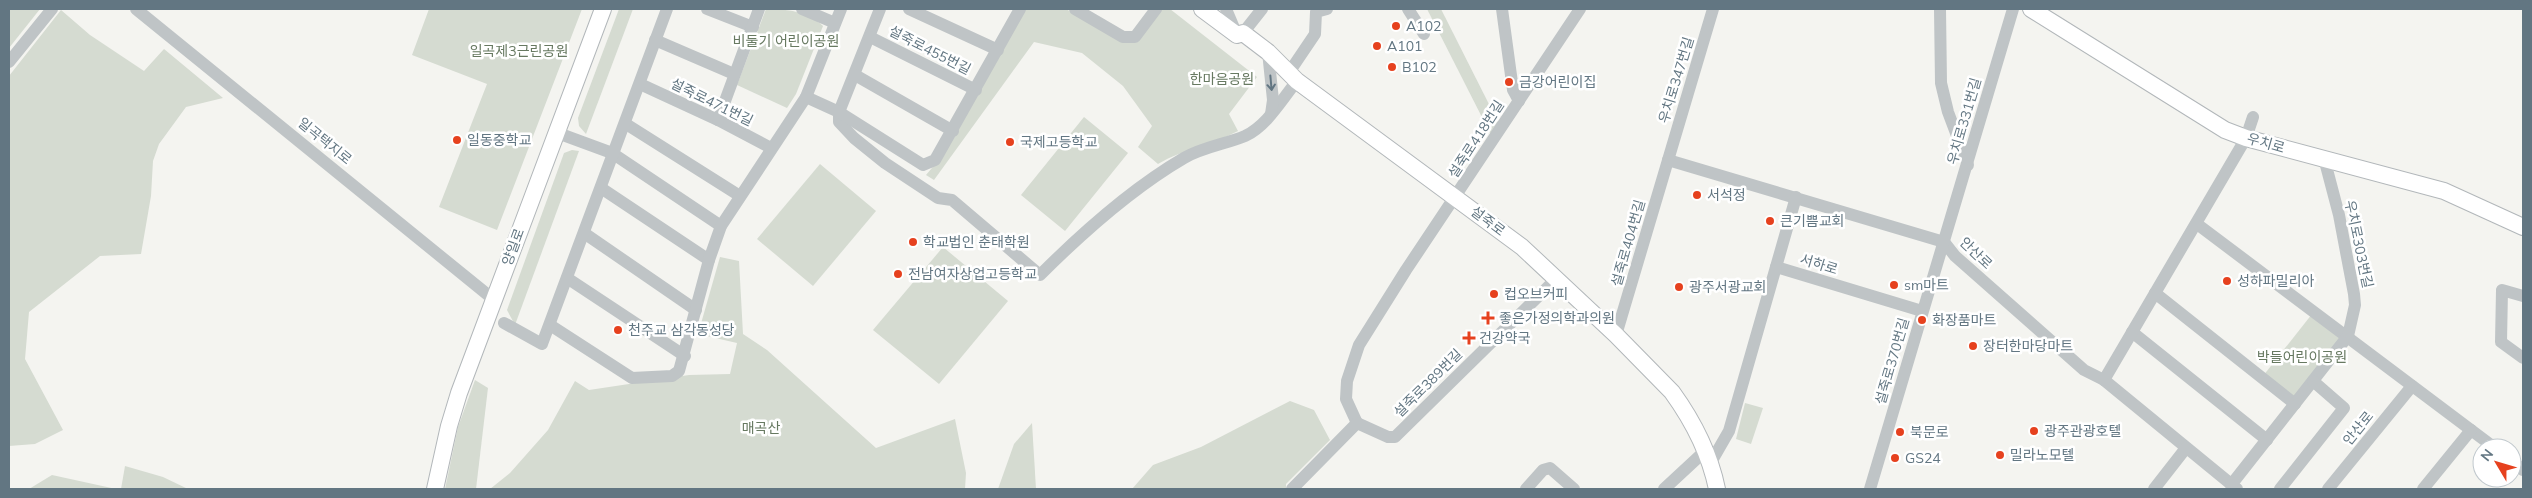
<svg xmlns="http://www.w3.org/2000/svg" width="2532" height="498" viewBox="0 0 2532 498" font-family="Mulish,'Noto Sans KR',sans-serif">
  <style>
    .green { fill: #d5dbd1 }
    .lines { fill: none; stroke-linecap: round; stroke-linejoin: round }
    .major-casing { stroke: #b2b7ba; stroke-width: 18 }
    .minor { stroke: #bfc4c6; stroke-width: 12 }
    .major { stroke: #fff; stroke-width: 16 }
    .oneway { stroke: #627682 }
    .poi-dot { fill: #e6411e; stroke: #fff; stroke-width: 2 }
    .labels { text-anchor: middle; dominant-baseline: central; stroke-width: 5; stroke-linejoin: round; paint-order: stroke }
    .poi-label { font-size: 14px; fill: #627682; stroke: #fff; text-anchor: start }
    .park-label { font-size: 14px; fill: #677961; stroke: #fff }
    .street-label { font-size: 14px; fill: #627682; stroke: #fff }
  </style>
  <rect width="100%" height="100%" fill="#f4f4f0"/>
  <!-- green -->
  <g class="green">
    <polygon points="9,9 40,9 9,48"/>
    <polygon points="429,9 582,9 497,230 439,207 487,84 412,55"/>
    <polygon points="619,9 633,9 586,134 579,126 578,118"/>
    <path d="M766,9C787,9 807,11 823,26L796,94L787,108L737,85Z"/>
    <path d="M1024,9H1066L1123,42L1161,9H1170L1257,77L1229,114L1238,131C1212,145 1183,149 1158,164L1138,147L1152,126L1123,86L1082,53L1034,42L934,180L926,175L942,156Z"/>
    <polygon points="1427,9 1441,9 1503,132 1492,137"/>
    <polygon points="61,10 90,35 144,71 164,49 223,98 186,107 159,144 153,161 151,196 141,254 100,256 29,312 25,359 63,430 35,444 9,446 9,76"/>
    <polygon points="1084,117 1128,153 1065,231 1021,195"/>
    <polygon points="572,150 579,151 515,325 507,310 564,153"/>
    <polygon points="820,164 876,211 813,286 757,239"/>
    <polygon points="943,247 1008,301 939,384 873,330"/>
    <polygon points="720,257 739,261 743,334 767,350 876,448 955,419 966,473 965,489 490,489 510,473 548,430 575,381 589,390 689,375 730,374 737,343 698,334"/>
    <polygon points="2312,314 2341,338 2293,399 2263,376"/>
    <polygon points="475,380 488,388 476,489 445,489 458,427"/>
    <polygon points="1290,401 1314,410 1330,440 1286,484 1286,489 1132,489 1153,465 1201,447"/>
    <polygon points="1745,403 1763,408 1751,444 1736,439"/>
    <polygon points="1032,423 1036,489 998,489 1014,444"/>
    <polygon points="125,466 163,477 188,489 121,489"/>
    <polygon points="52,475 116,489 29,489"/>
  </g>
  <g class="lines">
    <!-- major casing -->
    <g class="major-casing">
      <g id="major">
        <path d="M1202,9L1237,35L1243,33L1268,52L1297,81L1522,247L1616,335L1672,392C1693,421 1710,455 1717,489"/>
        <polyline points="2031,9 2225,130 2246,138 2444,191 2523,227"/>
        <polyline points="435,489 449,426 459,393 603,9"/>
      </g>
    </g>
    <!-- minor -->
    <g class="minor">
      <polyline points="136,9 493,299"/>
      <polyline points="707,9 753,27"/>
      <polyline points="802,9 835,23"/>
      <path d="M880,9L839,112V122L854,138L885,163L938,198L952,200L1040,275C1084,231 1131,189 1184,158C1203,147 1226,144 1245,136C1267,126 1282,99 1297,81"/>
      <polyline points="909,9 998,50"/>
      <polyline points="1075,9 1123,37 1135,37 1156,9"/>
      <polyline points="1226,9 1237,35"/>
      <polyline points="1408,9 1424,34"/>
      <polyline points="1502,9 1513,90 1519,101"/>
      <polyline points="1940,9 1941,83 1948,112 1968,165"/>
      <polyline points="1243,33 1262,9"/>
      <polyline points="870,37 976,90"/>
      <polyline points="655,40 734,74"/>
      <polyline points="1268,52 1273,100 1271,114"/>
      <polyline points="9,62 52,9"/>
      <polyline points="1288,74 1315,34 1316,12 1327,9"/>
      <polyline points="855,75 953,131"/>
      <polyline points="640,84 718,120 771,148"/>
      <polyline points="806,97 839,112 923,165 935,160 1020,9"/>
      <polyline points="718,120 759,9"/>
      <polyline points="626,124 740,196"/>
      <polyline points="555,132 612,153 721,226"/>
      <polyline points="1668,160 1944,242 1955,256 2084,370 2104,380 2237,489"/>
      <polyline points="601,188 709,260"/>
      <polyline points="1796,197 1776,267 1922,311"/>
      <polyline points="2197,224 2495,448"/>
      <polyline points="584,233 696,310"/>
      <polyline points="567,278 685,356"/>
      <polyline points="2155,293 2295,404"/>
      <polyline points="2523,296 2502,290 2501,342 2523,358"/>
      <polyline points="504,323 542,344 667,9"/>
      <polyline points="550,325 632,378 672,376 679,371 709,260 721,226 806,97 841,9"/>
      <polyline points="2132,332 2267,440"/>
      <polyline points="1616,335 1713,9"/>
      <polyline points="2104,380 2246,138 2253,117"/>
      <polyline points="1357,423 1346,399 1347,381 1359,345 1406,270 1580,9"/>
      <polyline points="1357,423 1388,437 1395,437 1557,278"/>
      <polyline points="2512,461 2523,470"/>
      <polyline points="1710,464 1729,431 1776,267"/>
      <polyline points="2231,485 2348,336 2355,305 2354,294 2339,215 2324,158"/>
      <polyline points="1292,489 1357,423"/>
      <polyline points="1526,489 1543,470 1550,468 1574,489"/>
      <polyline points="1664,489 1705,451"/>
      <polyline points="1870,489 2013,9"/>
      <polyline points="2154,489 2186,448"/>
      <polyline points="2280,489 2344,408 2313,381"/>
      <polyline points="2328,489 2412,386"/>
      <polyline points="2423,489 2471,430"/>
    </g>
    <!-- major -->
    <use href="#major" class="major"/>
  </g>
  <!-- one-way arrows -->
  <defs><path id="oneway-shaft" d="M-6 0H5M1.5-3L5.5 0L1.5 3" fill="none" stroke-width="1.6" stroke-linecap="round" stroke-linejoin="round" transform="scale(1.25)"/></defs>
  <use class="oneway" href="#oneway-shaft" transform="translate(1271 83) rotate(85)"/>
  <!-- markers -->
  <g class="poi-dot">
    <circle cx="1396" cy="26" r="5"/>
    <circle cx="1377" cy="46" r="5"/>
    <circle cx="1392" cy="67" r="5"/>
    <circle cx="1509" cy="82" r="5"/>
    <circle cx="457" cy="140" r="5"/>
    <circle cx="1010" cy="142" r="5"/>
    <circle cx="1697" cy="195" r="5"/>
    <circle cx="1770" cy="221" r="5"/>
    <circle cx="913" cy="242" r="5"/>
    <circle cx="898" cy="274" r="5"/>
    <circle cx="2227" cy="281" r="5"/>
    <circle cx="1894" cy="285" r="5"/>
    <circle cx="1679" cy="287" r="5"/>
    <circle cx="1494" cy="294" r="5"/>
    <path d="M1485.5 310.5h5v5h5v5h-5v5h-5v-5h-5v-5h5z"/>
    <circle cx="1922" cy="320" r="5"/>
    <circle cx="618" cy="330" r="5"/>
    <path d="M1466.5 330.5h5v5h5v5h-5v5h-5v-5h-5v-5h5z"/>
    <circle cx="1973" cy="346" r="5"/>
    <circle cx="2034" cy="431" r="5"/>
    <circle cx="1900" cy="432" r="5"/>
    <circle cx="2000" cy="455" r="5"/>
    <circle cx="1895" cy="458" r="5"/>
  </g>
  <g class="labels">
    <!-- poi labels -->
    <g class="poi-label">
      <text x="1406" y="26">A102</text>
      <text x="1387" y="46">A101</text>
      <text x="1402" y="67">B102</text>
      <text x="1519" y="82">금강어린이집</text>
      <text x="467" y="140">일동중학교</text>
      <text x="1020" y="142">국제고등학교</text>
      <text x="1707" y="195">서석정</text>
      <text x="1780" y="221">큰기쁨교회</text>
      <text x="923" y="242">학교법인 춘태학원</text>
      <text x="908" y="274">전남여자상업고등학교</text>
      <text x="2237" y="281">성하파밀리아</text>
      <text x="1904" y="285">sm마트</text>
      <text x="1689" y="287">광주서광교회</text>
      <text x="1504" y="294">컵오브커피</text>
      <text x="1499" y="318">좋은가정의학과의원</text>
      <text x="1932" y="320">화장품마트</text>
      <text x="628" y="330">천주교 삼각동성당</text>
      <text x="1479" y="338">건강약국</text>
      <text x="1983" y="346">장터한마당마트</text>
      <text x="2044" y="431">광주관광호텔</text>
      <text x="1910" y="432">북문로</text>
      <text x="2010" y="455">밀라노모텔</text>
      <text x="1905" y="458">GS24</text>
    </g>
    <!-- park labels -->
    <g class="park-label">
      <text x="786" y="41">비둘기 어린이공원</text>
      <text x="519" y="51">일곡제3근린공원</text>
      <text x="1222" y="79">한마음공원</text>
      <text x="2302" y="357">박들어린이공원</text>
      <text x="761" y="428">매곡산</text>
    </g>
    <!-- street labels -->
    <g class="street-label">
      <text transform="translate(930 50) rotate(27)">설죽로455번길</text>
      <text transform="translate(1676 80) rotate(-73)">우치로347번길</text>
      <text transform="translate(712 102) rotate(26)">설죽로471번길</text>
      <text transform="translate(1964 121) rotate(-74)">우치로331번길</text>
      <text transform="translate(1476 139) rotate(-57)">설죽로418번길</text>
      <text transform="translate(325 141) rotate(39)">일곡택지로</text>
      <text transform="translate(2266 143) rotate(16)">우치로</text>
      <text transform="translate(1488 221) rotate(37)">설죽로</text>
      <text transform="translate(1628 243) rotate(-74)">설죽로404번길</text>
      <text transform="translate(2359 244) rotate(78)">우치로303번길</text>
      <text transform="translate(513 247) rotate(-70)">양일로</text>
      <text transform="translate(1976 253) rotate(44)">안산로</text>
      <text transform="translate(1819 264) rotate(17)">서하로</text>
      <text transform="translate(1892 361) rotate(-74)">설죽로370번길</text>
      <text transform="translate(1428 383) rotate(-45)">설죽로389번길</text>
      <text transform="translate(2358 428) rotate(-51)">안산로</text>
    </g>
  </g>
  <!-- border -->
  <rect width="2532" height="498" fill="none" stroke="#627682" stroke-width="20"/>
  <!-- north arrow -->
  <g transform="translate(2497 463) rotate(308)"><circle r="24" fill="#ffffff" stroke="#c0c8cd"/>
  <path d="M0-4L9 19L0 12L-9 19Z" fill="#e6411e"/>
  <text y="-8" font-size="14" font-weight="bold" text-anchor="middle" fill="#627682">N</text>
  </g>
</svg>
